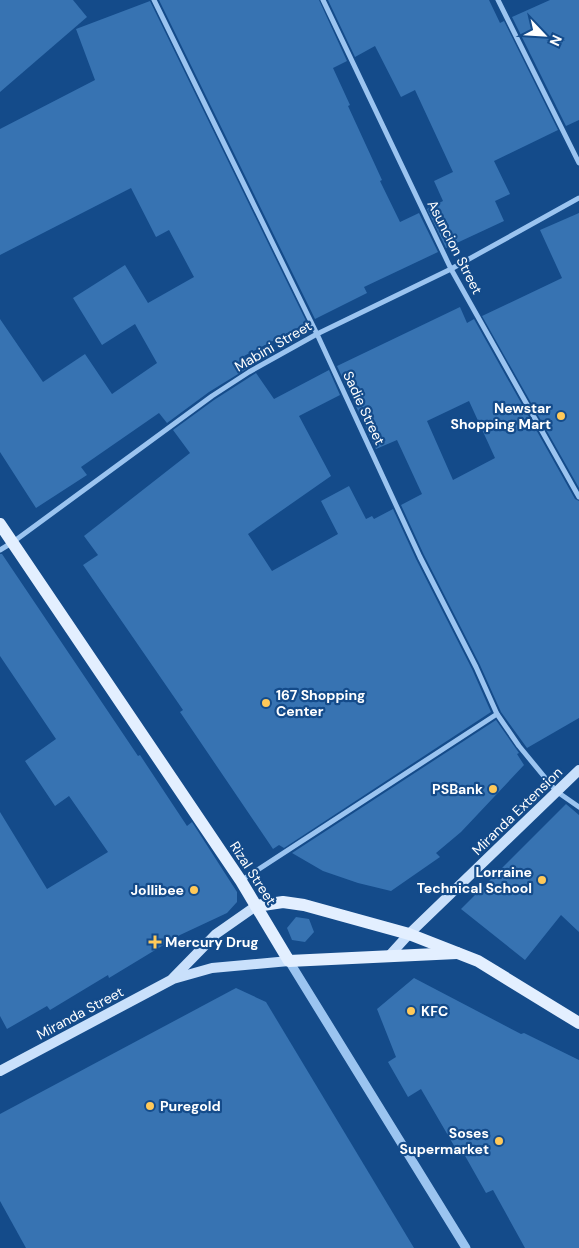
<svg xmlns="http://www.w3.org/2000/svg" width="579" height="1248" viewBox="0 0 579 1248" font-family="'DM Sans',sans-serif">
  <style>
    .building { fill: #3773b2; fill-rule: evenodd }
    .lines { fill: none; stroke-linecap: round; stroke-linejoin: round }
    .minor { stroke: #9bc4f0; stroke-width: 5 }
    .tertiary { stroke: #9bc4f0; stroke-width: 9 }
    .secondary { stroke: #c9e0fb; stroke-width: 10 }
    .primary { stroke: #e3efff; stroke-width: 12 }
    .poi-dot { fill: #ffc959; stroke: #144b8a; stroke-width: 2 }
    .labels { text-anchor: middle; dominant-baseline: central; stroke-width: 4.5; stroke-linejoin: round; paint-order: stroke }
    .street-label { font-size: 14px; fill: #fff; stroke: #144b8a }
    .poi-label { font-size: 14px; font-weight: bold; fill: #fff; stroke: #144b8a; text-anchor: end }
  </style>
  <rect width="100%" height="100%" fill="#144b8a"/>
  <!-- building -->
  <g class="building">
    <polygon points="0,0 73,0 87,17 0,92"/>
    <polygon points="159,0 319,0 347,61 333,68 350,105 348,106 382,180 380,181 400,222 419,213 438,252 364,287 367,293 315,319"/>
    <polygon points="328,0 489,0 500,23 504,21 558,130 494,161 510,194 495,201 504,221 446,248 427,209 443,201 434,181 453,172 415,90 401,97 375,46 355,57"/>
    <polygon points="550,0 579,0 579,120 566,126 512,17"/>
    <polygon points="150,1 307,323 244,356 251,366 209,392 167,423 159,413 81,467 87,475 36,508 0,452 0,319 43,382 85,354 112,394 157,363 135,324 102,345 73,298 125,265 148,303 194,277 169,230 156,237 131,188 0,255 0,129 95,80 76,29"/>
    <polygon points="579,213 579,488 482,316 562,278 540,230"/>
    <path d="M460,307L467,323L474,319L575,499L579,501V718L527,748L501,712L480,665L424,555L401,505L422,494L397,440L376,449L337,366ZM469,401L495,458L453,480L427,421Z"/>
    <polygon points="329,370 340,395 299,416 331,476 248,534 272,571 338,534 321,501 349,486 366,519 372,516 374,519 393,509 416,559 472,669 491,712 284,848 279,845 273,849 180,712 183,710 83,565 98,555 84,536 190,453 173,430 214,400 256,373 274,399"/>
    <polygon points="0,554 2,554 138,756 140,755 187,826 192,822 237,892 237,902 227,913 180,935 109,978 108,975 50,1010 47,1006 7,1029 0,1016 0,812 47,889 108,852 69,796 55,806 25,761 56,739 0,656"/>
    <polygon points="496,720 519,753 517,754 524,765 461,832 436,853 440,857 391,891 358,883 323,871 292,853"/>
    <polygon points="566,804 579,815 579,932 561,915 525,960 461,909"/>
    <polygon points="296,917 309,919 314,932 305,942 292,940 287,928"/>
    <polygon points="414,978 521,1034 524,1033 579,1060 579,1248 525,1248 493,1190 486,1193 464,1154 460,1156 421,1089 408,1097 388,1062 396,1057 377,1009"/>
    <polygon points="236,988 266,1002 414,1248 26,1248 0,1201 0,1114"/>
  </g>
  <g class="lines">
    <!-- minor -->
    <g class="minor">
      <polyline points="154,0 317,334 420,557 476,667 497,714 519,746 556,791 579,807"/>
      <polyline points="323,0 451,269 579,497"/>
      <polyline points="498,0 579,163"/>
      <polyline points="0,550 13,542 212,396 249,372 317,334 451,269 579,198"/>
      <polyline points="242,880 497,714"/>
    </g>
    <!-- tertiary -->
    <polyline class="tertiary" points="289,961 466,1248"/>
    <!-- secondary -->
    <g class="secondary">
      <polyline points="389,956 409,934 579,770"/>
      <polyline points="173,978 216,934 256,906"/>
      <polyline points="0,1071 173,979 212,968 289,961"/>
    </g>
    <!-- primary -->
    <g class="primary">
      <polyline points="0,524 241,881 289,961 457,953"/>
      <polyline points="256,906 283,902 304,905 409,934 478,961 579,1023"/>
    </g>
  </g>
  <!-- markers -->
  <g class="poi-dot">
    <circle cx="561" cy="416" r="5"/>
    <circle cx="266" cy="703" r="5"/>
    <circle cx="493" cy="789" r="5"/>
    <circle cx="542" cy="880" r="5"/>
    <circle cx="194" cy="890" r="5"/>
    <path d="M152.5 934.5h5v5h5v5h-5v5h-5v-5h-5v-5h5z"/>
    <circle cx="411" cy="1011" r="5"/>
    <circle cx="150" cy="1106" r="5"/>
    <circle cx="499" cy="1141" r="5"/>
  </g>
  <g class="labels">
    <!-- street labels -->
    <g class="street-label">
      <text transform="translate(455 247) rotate(63)">Asuncion Street</text>
      <text transform="translate(273 346) rotate(-30)">Mabini Street</text>
      <text transform="translate(364 408) rotate(65)">Sadie Street</text>
      <text transform="translate(517 811) rotate(-44)">Miranda Extension</text>
      <text transform="translate(253 873) rotate(57)">Rizal Street</text>
      <text transform="translate(80 1013) rotate(-28)">Miranda Street</text>
    </g>
    <!-- poi labels -->
    <g class="poi-label">
      <text x="551" y="408">Newstar<tspan x="551" dy="16">Shopping Mart</tspan></text>
      <text x="276" y="695" text-anchor="start">167 Shopping<tspan x="276" dy="16">Center</tspan></text>
      <text x="483" y="789">PSBank</text>
      <text x="532" y="872">Lorraine<tspan x="532" dy="16">Technical School</tspan></text>
      <text x="184" y="890">Jollibee</text>
      <text x="165" y="942" text-anchor="start">Mercury Drug</text>
      <text x="421" y="1011" text-anchor="start">KFC</text>
      <text x="160" y="1106" text-anchor="start">Puregold</text>
      <text x="489" y="1133">Soses<tspan x="489" dy="16">Supermarket</tspan></text>
    </g>
  </g>
  <!-- north arrow -->
  <g transform="translate(544 35) rotate(115)" stroke="#144b8a" stroke-width="4" paint-order="stroke">
  <path d="M0-4L9 19L0 12L-9 19Z" fill="#ffffff"/>
  <text y="-8" font-size="14" font-weight="bold" text-anchor="middle" fill="#ffffff">N</text>
  </g>
</svg>
